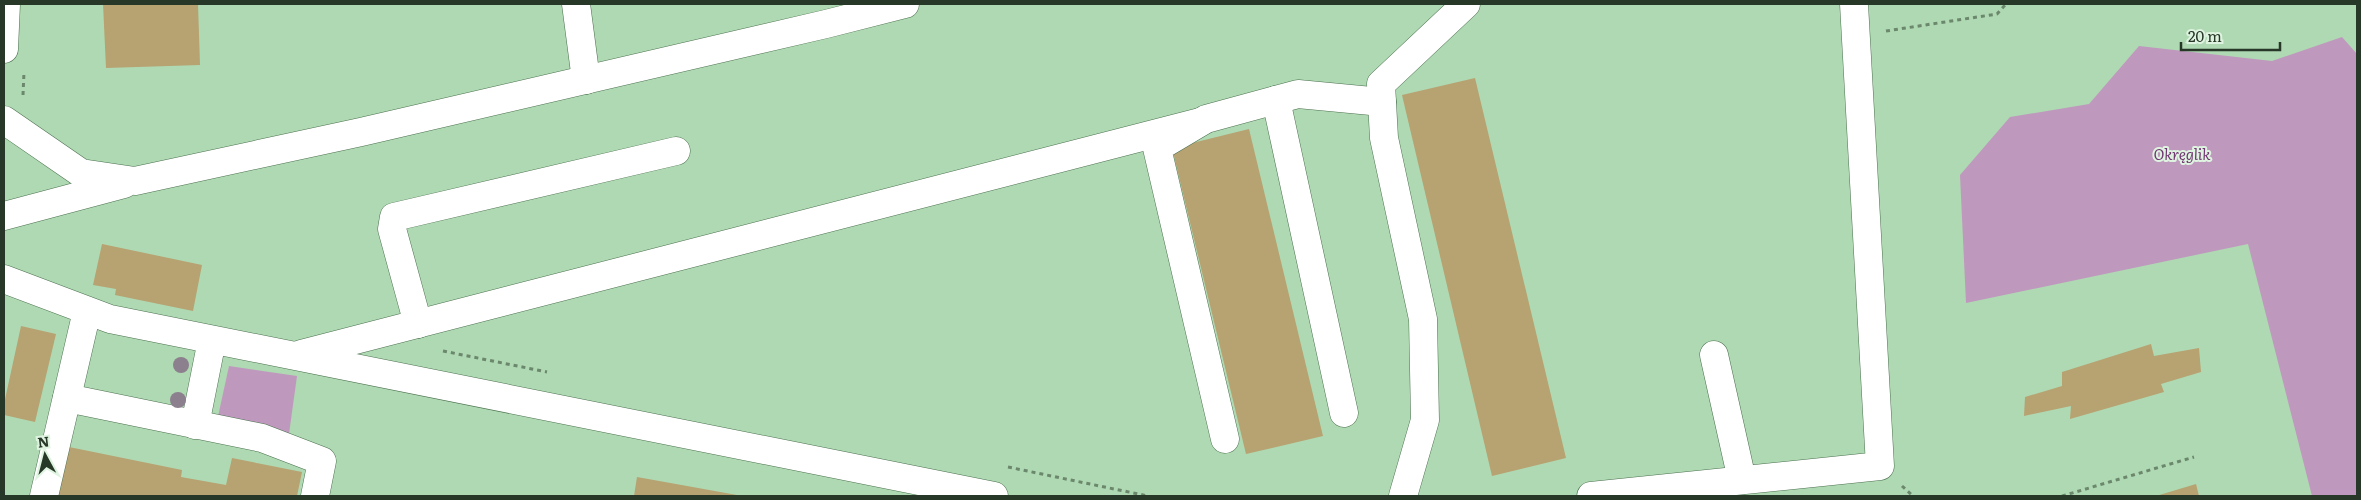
<svg xmlns="http://www.w3.org/2000/svg" width="2361" height="500" viewBox="0 0 2361 500" font-family="Literata,serif">
  <style>
    .green { fill: #bf98be }
    .building { fill: #b7a272 }
    .lines { fill: none; stroke-linecap: round; stroke-linejoin: round }
    .minor-casing { stroke: #4b714f; stroke-width: 29 }
    .major-casing { stroke: #4b714f; stroke-width: 29 }
    .path { stroke: #6b886d; stroke-width: 3; stroke-dasharray: 4 4; stroke-linecap: butt }
    .minor { stroke: #fff; stroke-width: 28 }
    .major { stroke: #fff; stroke-width: 28 }
    .tree { fill: #8c7f8e }
    .labels { text-anchor: middle; dominant-baseline: central; stroke-width: 4; stroke-linejoin: round; paint-order: stroke }
    .park-label { font-size: 15px; font-style: italic; fill: #703671; stroke: #dff4e0 }
  </style>
  <rect width="100%" height="100%" fill="#afd9b2"/>
  <!-- green -->
  <g class="green">
    <polygon points="2342,37 2357,54 2357,496 2312,496 2248,244 1966,303 1960,175 2010,117 2089,104 2139,46 2272,61"/>
    <polygon points="229,366 297,376 289,434 217,421"/>
  </g>
  <!-- building -->
  <g class="building">
    <polygon points="103,4 198,4 200,65 106,68"/>
    <polygon points="1475,78 1566,458 1492,476 1402,95"/>
    <polygon points="1249,129 1323,436 1246,454 1172,148"/>
    <polygon points="102,244 202,265 193,311 115,295 116,289 93,285"/>
    <polygon points="21,326 56,334 35,422 4,415 4,404"/>
    <polygon points="2151,344 2154,356 2199,348 2201,372 2161,384 2164,392 2070,419 2071,406 2024,416 2025,397 2062,386 2062,372"/>
    <polygon points="69,447 182,470 181,477 226,485 232,458 302,472 297,496 47,496"/>
    <polygon points="637,477 737,495 737,496 634,496"/>
    <polygon points="2196,484 2199,496 2156,496"/>
  </g>
  <g class="lines">
    <!-- minor casing -->
    <g class="minor-casing">
      <g id="minor">
        <polyline points="576,4 586,80"/>
        <polyline points="1276,100 1344,413"/>
        <polyline points="4,120 81,173 135,181 361,132 826,24 905,4"/>
        <polyline points="4,216 124,184"/>
        <polyline points="4,279 110,319 994,496"/>
        <polyline points="418,324 392,229 394,217 676,151"/>
        <polyline points="301,354 1200,122"/>
        <polyline points="1714,355 1742,480"/>
        <polyline points="67,398 262,438 322,461 315,496"/>
        <polyline points="195,425 212,340"/>
        <polyline points="1225,439 1157,148 1206,119 1298,94 1382,102"/>
        <polyline points="44,496 87,311"/>
        <polyline points="1403,496 1425,420 1423,319 1384,138 1381,84 1466,4"/>
        <polyline points="1591,496 1880,466 1854,4"/>
      </g>
    </g>
    <!-- major casing -->
    <g class="major-casing">
      <polyline id="major" points="4,49 6,4"/>
    </g>
    <!-- path -->
    <g class="path">
      <polyline points="1886,31 1997,14 2006,4"/>
      <polyline points="23,95 24,72"/>
      <polyline points="443,351 547,372"/>
      <polyline points="1008,467 1148,496"/>
      <polyline points="1902,486 1913,496"/>
      <polyline points="2062,496 2194,457"/>
    </g>
    <!-- minor -->
    <use href="#minor" class="minor"/>
    <!-- major -->
    <use href="#major" class="major"/>
  </g>
  <!-- trees -->
  <g class="tree">
    <circle cx="181" cy="365" r="8"/>
    <circle cx="178" cy="400" r="8"/>
  </g>
  <g class="labels">
    <!-- park labels -->
    <g class="park-label">
      <text x="2182" y="153">Okręglik</text>
    </g>
  </g>
  <!-- border -->
  <rect width="2361" height="500" fill="none" stroke="#273728" stroke-width="10"/>
  <!-- north arrow -->
  <g transform="translate(45 455) rotate(353)" stroke="#dff4e0" stroke-width="4" paint-order="stroke">
  <path d="M0-4L9 19L0 12L-9 19Z" fill="#273728"/>
  <text y="-8" font-size="14" font-weight="bold" text-anchor="middle" fill="#273728">N</text>
  </g>
  <!-- scale -->
  <path d="M2181 42v8h99v-8" fill="none" stroke="#273728" stroke-width="2.5"/>
  <text x="2188" y="42" font-size="15" fill="#273728" stroke="#dff4e0" stroke-width="4" paint-order="stroke">20 m</text>
</svg>
